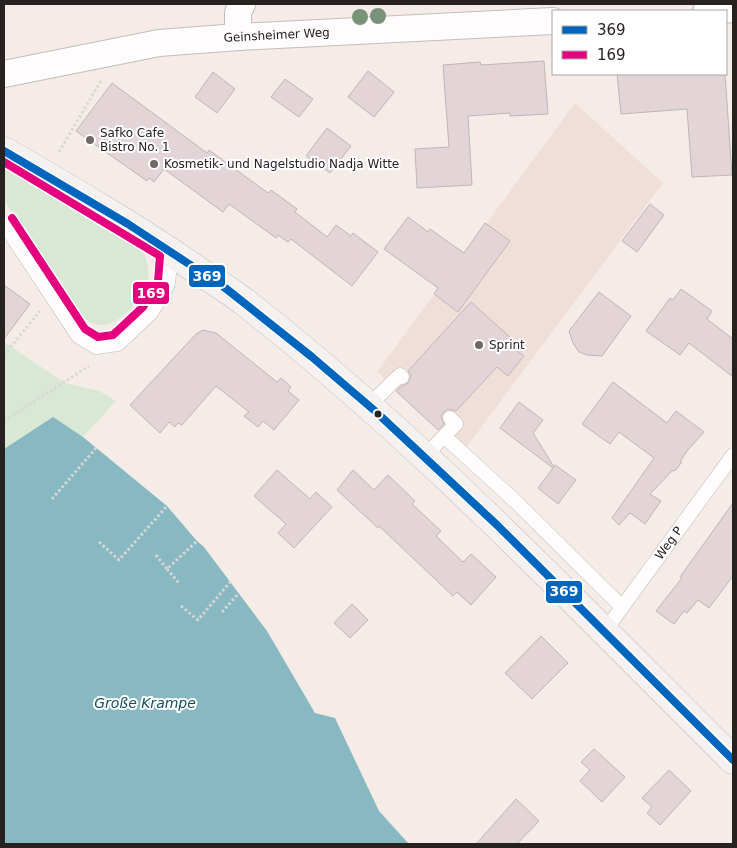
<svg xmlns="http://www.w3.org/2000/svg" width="737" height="848" viewBox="0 0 737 848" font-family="'DejaVu Sans',sans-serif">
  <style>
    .built { fill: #f0dfd8 }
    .green { fill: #d8e8d4 }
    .water { fill: #88b9c3 }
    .building { fill: #e3d4d8; stroke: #bdb7b6 }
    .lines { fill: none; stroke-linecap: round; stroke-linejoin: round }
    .service-casing { stroke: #c4bdba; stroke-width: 15 }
    .minor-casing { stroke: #c4bdba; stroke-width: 28 }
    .secondary-casing { stroke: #c4bdba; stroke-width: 29 }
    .path { stroke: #d9d7d5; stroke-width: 3; stroke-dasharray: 2.5 2.5; stroke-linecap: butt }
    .service { stroke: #fefcfc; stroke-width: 14 }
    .minor { stroke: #fefcfc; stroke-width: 26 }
    .secondary { stroke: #f5f1f0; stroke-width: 28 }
    .bus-1-casing { stroke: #fff; stroke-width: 11 }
    .bus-2-casing { stroke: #fff; stroke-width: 11 }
    .bus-1 { stroke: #0065bd; stroke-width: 8 }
    .bus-2 { stroke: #e5007d; stroke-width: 8 }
    .tree { fill: #7a9279 }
    .poi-dot { fill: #6f6865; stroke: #fff; stroke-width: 2 }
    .bus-dot { fill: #27211f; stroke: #fff; stroke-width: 2 }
    .labels { text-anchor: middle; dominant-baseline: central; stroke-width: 4; stroke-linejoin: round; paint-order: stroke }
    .street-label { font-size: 12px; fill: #27211f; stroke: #fff }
    .poi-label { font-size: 12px; fill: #27211f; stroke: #fff; text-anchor: start }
    .water-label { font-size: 14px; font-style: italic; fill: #11525e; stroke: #fff }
    .line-badge { stroke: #fff; stroke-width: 2 }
    .badge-label { font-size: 14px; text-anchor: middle; font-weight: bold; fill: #fff }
  </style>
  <rect width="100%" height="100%" fill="#f5ece8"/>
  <!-- built -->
  <polygon class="built" points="575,103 663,183 466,448 377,372"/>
  <!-- green -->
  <g class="green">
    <path d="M4,164L131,240C135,243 140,247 142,251C149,262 151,281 145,293C142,298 136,303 132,307C117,322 104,333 84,318L4,200Z"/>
    <polygon points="4,342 65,383 99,391 116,401 83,437 52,418 4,449"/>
  </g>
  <!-- water -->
  <polygon class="water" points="53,417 83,437 167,506 197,541 204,547 267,631 315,713 335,718 379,811 409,844 4,844 4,449"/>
  <!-- building -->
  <g class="building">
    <polygon points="544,61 548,114 510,116 510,113 468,116 472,185 417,188 415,149 449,147 443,65 480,62 481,65"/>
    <polygon points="368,71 394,92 374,117 348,97"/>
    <polygon points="213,72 235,89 217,113 195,97"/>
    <polygon points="617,74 725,74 732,175 692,177 687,109 621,114"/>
    <polygon points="285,79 313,99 299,117 271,97"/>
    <polygon points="112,83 207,153 209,150 268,193 271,190 297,209 295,212 327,237 336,225 351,236 353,233 378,252 352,286 291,239 288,242 278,235 276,238 229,204 223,212 164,169 154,182 149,178 147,181 76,131"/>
    <polygon points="327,128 351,146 330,173 306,156"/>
    <polygon points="650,204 664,215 637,252 622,241"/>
    <polygon points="408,217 428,232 430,229 464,253 485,223 510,241 458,312 434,294 438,288 384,249"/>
    <polygon points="4,285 30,304 4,339"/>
    <polygon points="681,289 712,311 707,319 733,339 733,377 689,343 680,355 646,331 670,298 673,300"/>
    <polygon points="599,292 631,316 602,356 587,355 579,352 573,343 569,331"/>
    <polygon points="471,302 514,341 510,345 524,356 508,376 497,367 456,411 448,409 444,412 441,416 444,424 438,430 396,391 402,386 408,383 411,375 408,371"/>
    <polygon points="203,330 216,333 277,382 281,378 291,387 288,391 299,400 274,430 263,421 258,427 244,416 249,412 216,386 182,425 178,423 175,427 169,422 160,433 130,405 196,334"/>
    <polygon points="613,382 667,423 676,411 704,432 687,451 681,460 681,463 676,470 672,471 650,494 661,501 645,524 630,513 619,525 612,518 654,458 619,432 610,444 582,424"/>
    <polygon points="519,402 543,420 533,433 554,467 555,465 576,480 558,504 538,488 553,468 500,428"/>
    <polygon points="277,470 310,499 316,492 332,507 294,548 278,533 286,524 254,496"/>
    <polygon points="353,470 374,490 388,475 415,501 412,504 441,531 436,536 463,562 471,554 496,577 471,605 457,592 453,596 379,526 378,528 337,490"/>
    <polygon points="733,503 733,576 709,608 698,600 687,613 684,611 674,624 656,611 682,578 680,577"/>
    <polygon points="352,604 368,620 350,638 334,623"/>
    <polygon points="541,636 568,663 532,699 505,673"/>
    <polygon points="594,749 625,777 602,802 580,781 590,770 581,762"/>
    <polygon points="669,770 691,791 660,825 647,813 652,807 642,798"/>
    <polygon points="516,799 539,821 517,844 476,844"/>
  </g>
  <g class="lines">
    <!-- service casing -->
    <g class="service-casing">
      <g id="service">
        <polyline points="4,224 78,336 96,347 118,344 151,313 168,284 171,251"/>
        <polyline points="368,406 400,375 402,377"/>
        <polyline points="445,437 514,500 622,607"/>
        <polyline points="424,457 456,424 450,418"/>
        <path id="s1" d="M604,632L733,455"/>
      </g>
    </g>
    <!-- minor casing -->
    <g class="minor-casing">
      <g id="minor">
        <polyline points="706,11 733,9"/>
        <polyline points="238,37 238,13 242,4"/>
        <path id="s2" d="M4,74L159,43L238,37L553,21"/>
      </g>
    </g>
    <!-- secondary casing -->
    <g class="secondary-casing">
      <path id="secondary" d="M4,151C70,189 137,228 200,272C216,282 232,292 247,304C422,441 576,604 733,760"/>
    </g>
    <!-- path -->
    <g class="path">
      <polyline points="59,152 102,79"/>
      <polyline points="4,355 40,311"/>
      <polyline points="4,421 89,366"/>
      <polyline points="52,499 96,448"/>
      <polyline points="99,542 119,560 167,506"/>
      <polyline points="156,555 167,569 197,541"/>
      <polyline points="167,569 179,583"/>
      <polyline points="181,606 198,620 231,581"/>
      <polyline points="222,612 239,593"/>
    </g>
    <!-- service -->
    <use href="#service" class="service"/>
    <!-- minor -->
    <use href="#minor" class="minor"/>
    <!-- secondary -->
    <use href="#secondary" class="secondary"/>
    <!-- bus-1 casing -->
    <g class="bus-1-casing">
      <polyline id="bus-1" points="4,151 128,224 224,287 312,357 375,411 497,525 733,760"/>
    </g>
    <!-- bus-2 casing -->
    <g class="bus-2-casing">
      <polyline id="bus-2" points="4,162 160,256 158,281 143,307 113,335 98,337 85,329 12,218"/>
    </g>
    <!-- bus-1 -->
    <use href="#bus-1" class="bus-1"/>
    <!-- bus-2 -->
    <use href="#bus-2" class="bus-2"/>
  </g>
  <!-- trees -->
  <g class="tree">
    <circle cx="378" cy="16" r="8"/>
    <circle cx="360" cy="17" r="8"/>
  </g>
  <!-- markers -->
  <g class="poi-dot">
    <circle cx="90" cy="140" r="5"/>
    <circle cx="154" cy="164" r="5"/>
    <circle cx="479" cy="345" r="5"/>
  </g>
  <circle class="bus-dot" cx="378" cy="414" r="4.5"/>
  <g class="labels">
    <!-- street labels -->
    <g class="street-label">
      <text stroke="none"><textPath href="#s2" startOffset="276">Geinsheimer Weg</textPath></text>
      <text stroke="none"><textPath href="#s1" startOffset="110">Weg P</textPath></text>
    </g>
    <!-- poi labels -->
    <g class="poi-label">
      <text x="100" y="133">Safko Cafe<tspan x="100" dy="14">Bistro No. 1</tspan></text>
      <text x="164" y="164">Kosmetik- und Nagelstudio Nadja Witte</text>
      <text x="489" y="345">Sprint</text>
    </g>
    <!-- water labels -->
    <g class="water-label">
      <text x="145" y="703">Große Krampe</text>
    </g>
  </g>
  <g class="line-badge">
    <rect x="188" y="264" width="38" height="24" rx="5" fill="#0065bd"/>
    <rect x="132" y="281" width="38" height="24" rx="5" fill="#e5007d"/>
    <rect x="545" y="580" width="38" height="24" rx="5" fill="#0065bd"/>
  </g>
  <g class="badge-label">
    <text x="207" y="281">369</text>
    <text x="151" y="298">169</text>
    <text x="564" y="596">369</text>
  </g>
  <!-- border -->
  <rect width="737" height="848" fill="none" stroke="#27211f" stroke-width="10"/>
  <!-- legend -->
  <rect x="552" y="10" width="175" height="65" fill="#ffffff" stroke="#a9a6a5"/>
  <rect x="562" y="26" width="25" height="8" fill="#0065bd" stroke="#a9a6a5"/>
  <text x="597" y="35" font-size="15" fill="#27211f">369</text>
  <rect x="562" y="51" width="25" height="8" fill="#e5007d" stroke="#a9a6a5"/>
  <text x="597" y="60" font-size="15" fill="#27211f">169</text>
</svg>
